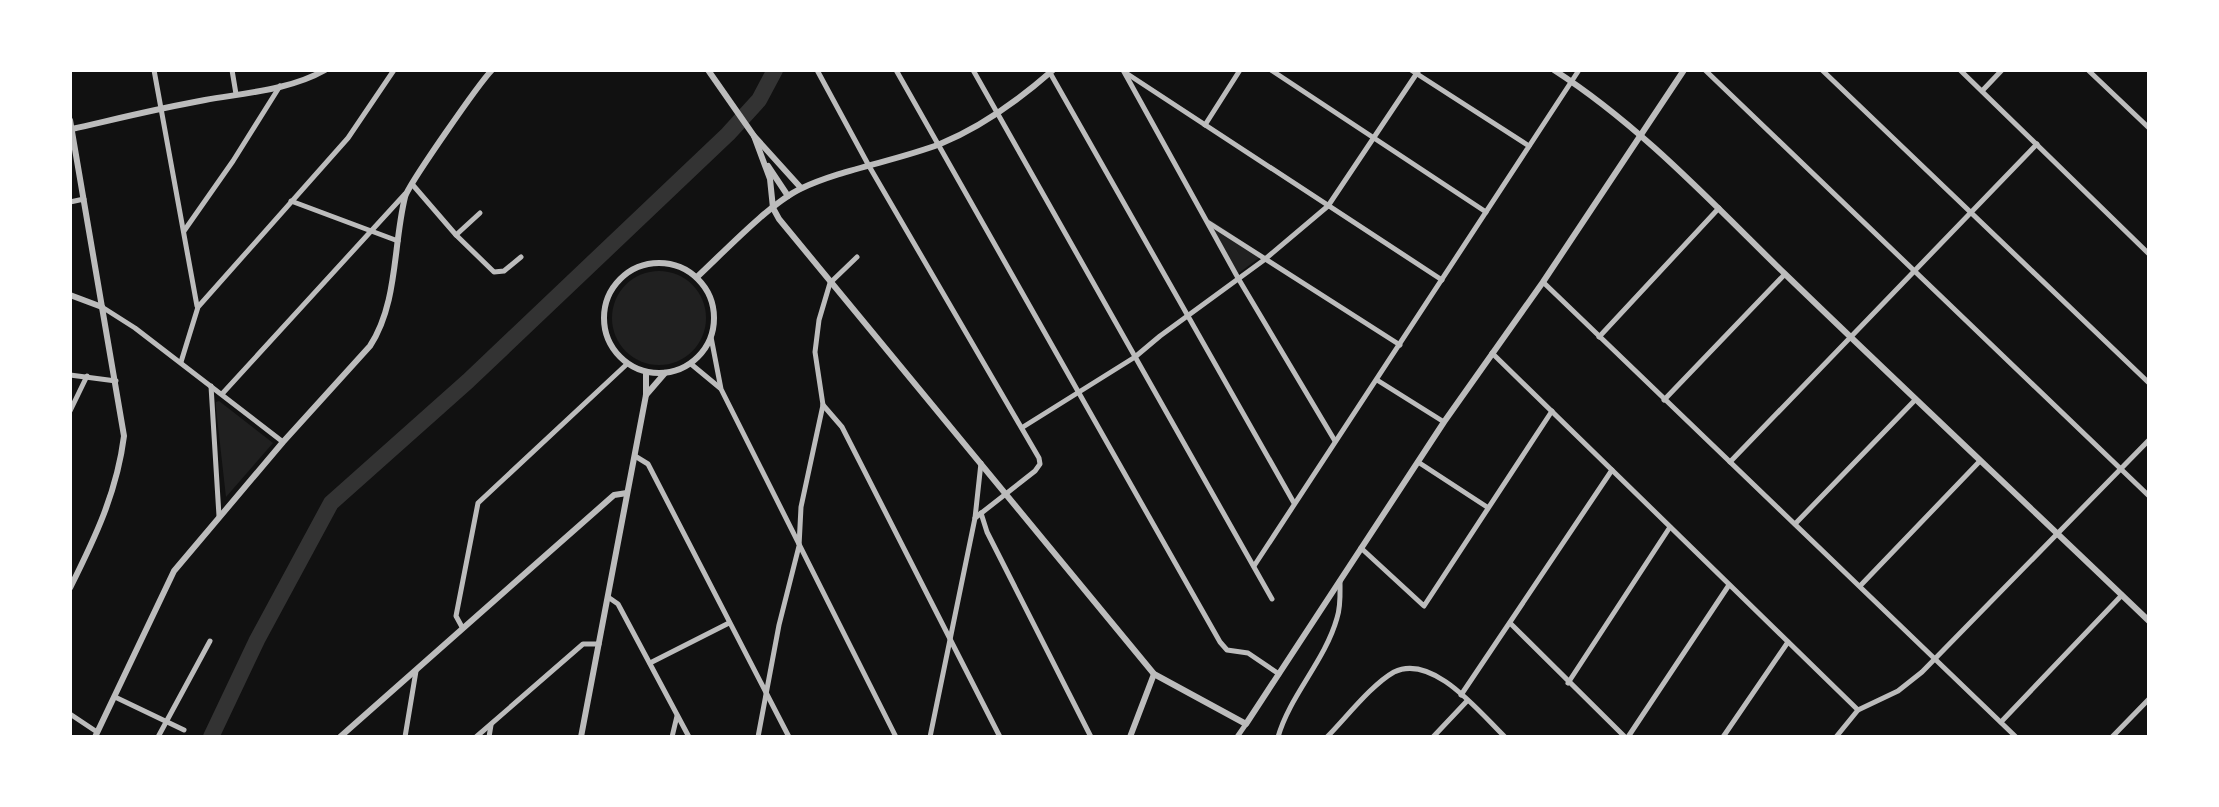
<svg xmlns="http://www.w3.org/2000/svg" width="2219" height="807" viewBox="0 0 2219 807" font-family="'Nunito Sans',sans-serif">
  <style>
    .green { fill: #202020 }
    .lines { fill: none; stroke-linecap: round; stroke-linejoin: round }
    .river { stroke: #333; stroke-width: 16 }
    .minor { stroke: #bcbcbc; stroke-width: 5 }
    .tertiary { stroke: #bcbcbc; stroke-width: 6 }
  </style>
  <rect width="100%" height="100%" fill="#111"/>
  <!-- green -->
  <g class="green">
    <polygon points="1203,215 1263,255 1236,275"/>
    <circle cx="659" cy="318" r="47"/>
    <polygon points="219,401 273,443 226,497 216,408 216,402"/>
  </g>
  <g class="lines">
    <!-- river -->
    <polyline class="river" points="211,737 257,640 331,503 468,381 728,134 759,100 775,70"/>
    <!-- minor -->
    <g class="minor">
      <polyline points="154,70 197,306"/>
      <polyline points="232,70 236,94"/>
      <polyline points="817,70 869,166 1039,458 1040,464 1035,471 975,518"/>
      <polyline points="896,70 1220,642 1227,650 1248,653 1279,674"/>
      <polyline points="973,70 1272,599"/>
      <polyline points="1123,70 1238,278 1335,441"/>
      <polyline points="1271,70 1486,212"/>
      <polyline points="1411,70 1529,146"/>
      <polyline points="1705,70 2149,496"/>
      <polyline points="1822,70 2149,383"/>
      <polyline points="1960,70 2149,254"/>
      <polyline points="2088,70 2149,128"/>
      <polyline points="1049,71 1294,503"/>
      <polyline points="1126,73 1442,280"/>
      <polyline points="1982,91 2002,70"/>
      <polyline points="1205,125 1240,70"/>
      <polyline points="412,184 456,235 494,272 504,271 521,257"/>
      <polyline points="291,201 398,241"/>
      <polyline points="70,202 84,199"/>
      <polyline points="1209,223 1400,345"/>
      <polyline points="184,231 233,161 280,86"/>
      <polyline points="456,235 480,213"/>
      <polyline points="1543,282 2016,737"/>
      <polyline points="102,307 135,328 283,442"/>
      <polyline points="711,337 721,389 896,737"/>
      <polyline points="1599,337 1719,208"/>
      <polyline points="1492,353 1858,710"/>
      <polyline points="181,362 198,307 348,138 394,70"/>
      <polyline points="691,364 720,388"/>
      <polyline points="70,375 116,381"/>
      <polyline points="1377,380 1444,422"/>
      <polyline points="211,386 219,516"/>
      <polyline points="222,394 405,194"/>
      <polyline points="1664,400 1785,274"/>
      <polyline points="823,405 842,427 1000,737"/>
      <polyline points="70,411 87,376"/>
      <polyline points="1023,427 1135,357 1160,336 1264,260 1328,206 1419,70"/>
      <polyline points="635,456 648,464 789,737"/>
      <polyline points="1418,462 1487,507"/>
      <polyline points="1730,462 2037,144"/>
      <polyline points="981,513 987,532 1091,737"/>
      <polyline points="1795,524 1916,399"/>
      <polyline points="1361,548 1424,606 1552,411"/>
      <polyline points="1254,566 1579,70"/>
      <polyline points="1860,586 1979,462"/>
      <polyline points="608,597 618,604 689,737"/>
      <polyline points="1510,623 1625,737"/>
      <polyline points="462,627 456,616 478,503 627,364"/>
      <polyline points="650,663 729,623"/>
      <polyline points="1568,683 1670,527"/>
      <polyline points="1461,695 1612,470"/>
      <polyline points="115,697 184,730"/>
      <polyline points="70,714 97,732"/>
      <polyline points="2001,722 2122,595"/>
      <polyline points="158,737 210,641"/>
      <polyline points="405,737 416,671"/>
      <polyline points="476,737 583,644 599,644"/>
      <polyline points="489,737 491,725"/>
      <polyline points="672,737 677,716"/>
      <polyline points="758,737 779,625 799,546 801,507 823,405 815,352 819,320 830,283 857,257"/>
      <polyline points="930,737 975,518 981,463"/>
      <polyline points="1237,737 1246,724"/>
      <path d="M1278,737C1290,695 1325,661 1337,618C1341,606 1340,593 1340,581"/>
      <path d="M1327,737C1346,718 1371,685 1394,672C1433,653 1480,713 1505,737"/>
      <polyline points="1433,737 1467,701"/>
      <polyline points="1628,737 1729,585"/>
      <polyline points="1723,737 1788,642"/>
      <polyline points="1836,737 1858,710 1898,691 1922,672 2149,440"/>
      <polyline points="2112,737 2149,699"/>
    </g>
    <!-- tertiary -->
    <g class="tertiary">
      <polyline points="708,70 754,136 801,188"/>
      <path d="M1554,70C1641,126 1712,203 1785,274C1906,391 2028,505 2149,621"/>
      <path d="M70,120L124,436C117,492 95,538 70,588"/>
      <path d="M72,129C116,119 160,108 205,100C244,93 290,90 325,70"/>
      <polyline points="754,136 770,179 773,208 779,219 1154,674 1246,724 1444,422 1543,282 1684,70"/>
      <polyline points="768,166 788,196"/>
      <circle cx="659" cy="318" r="55"/>
      <path d="M697,277C724,252 768,205 800,189C842,169 896,161 940,144C981,127 1020,99 1053,70"/>
      <polyline points="70,295 102,307"/>
      <polyline points="646,395 665,373"/>
      <path d="M95,737L174,571L283,442L370,346C398,303 393,246 405,197C408,185 480,82 492,70"/>
      <polyline points="340,737 614,495 627,493"/>
      <polyline points="581,737 646,395 646,372"/>
      <polyline points="1130,737 1154,674"/>
    </g>
  </g>
  <!-- border -->
  <rect width="2219" height="807" fill="none" stroke="#ffffff" stroke-width="144"/>
</svg>
